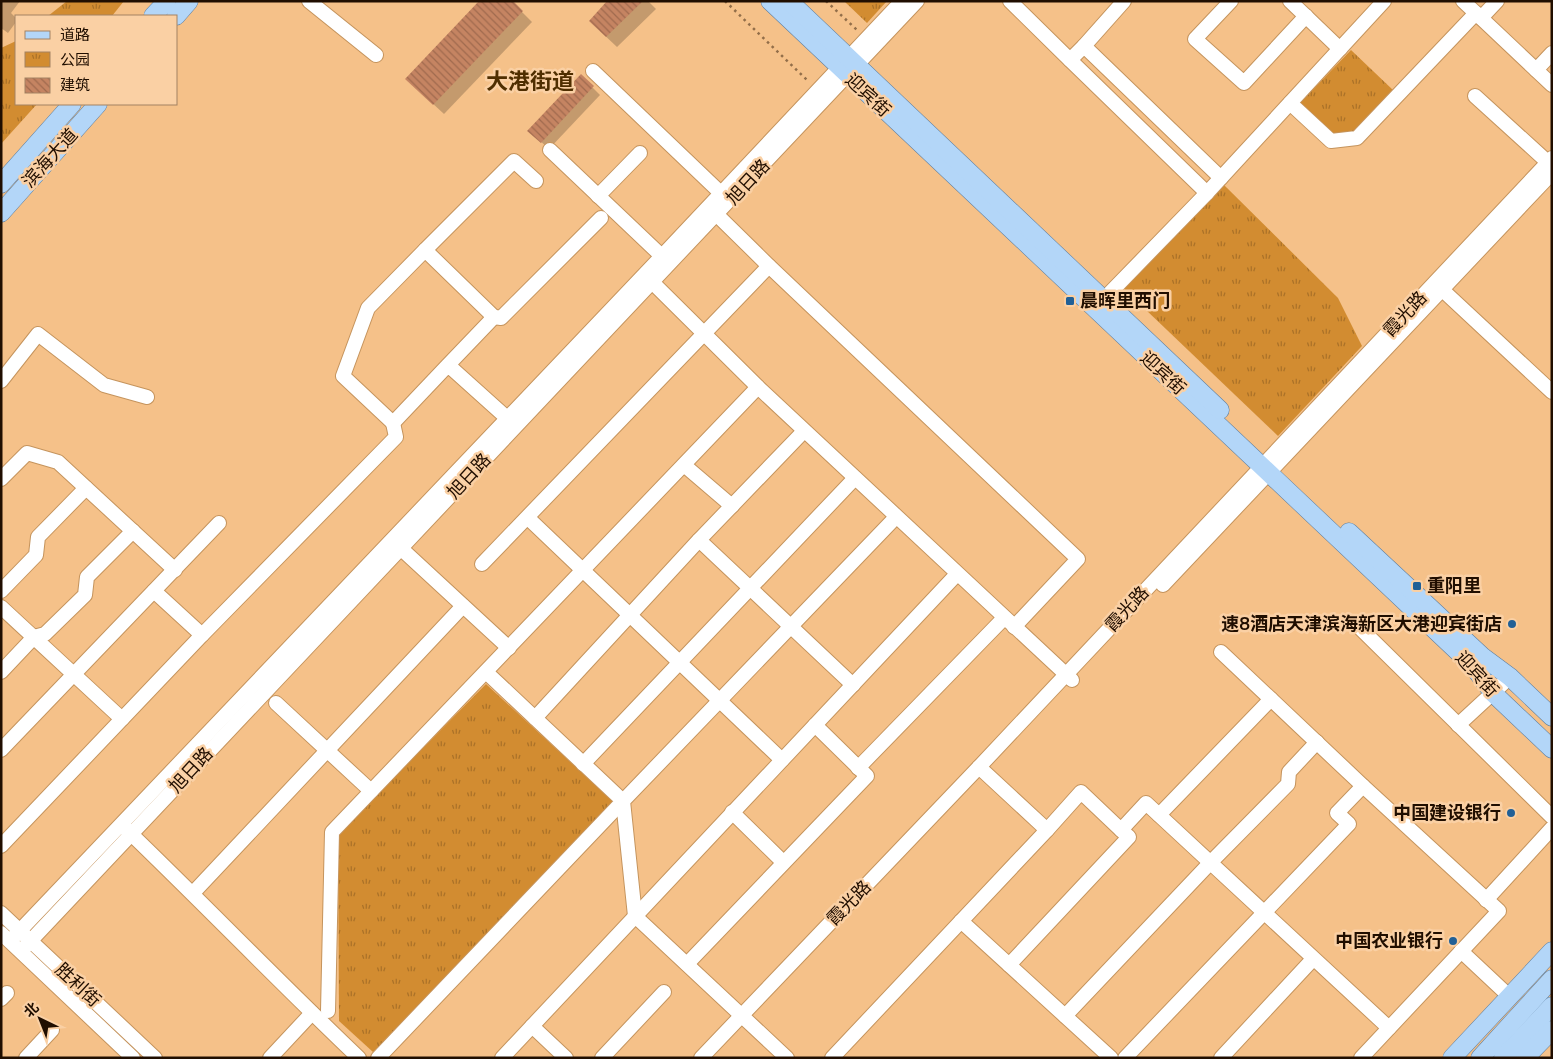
<svg xmlns="http://www.w3.org/2000/svg" width="1553" height="1059" viewBox="0 0 1553 1059" font-family="'Nunito Sans','Noto Sans SC',sans-serif">
  <style>
    .park { fill: url(#park-tufts) }
    .shadow { fill: #0003 }
    .building { fill: url(#building-back-hatch) }
    .lines { fill: none; stroke-linecap: round; stroke-linejoin: round }
    .minor-casing { stroke: #c5945d; stroke-width: 16 }
    .major-casing { stroke: #5e7e9e; stroke-width: 19 }
    .path { stroke: #926e49; stroke-width: 2.5; stroke-dasharray: 2.5 4; stroke-linecap: butt }
    .minor { stroke: #fff; stroke-width: 14 }
    .major { stroke: #b3d6f8; stroke-width: 18 }
    .poi-dot { fill: #216096; stroke: #fad0a4; stroke-width: 2 }
    .labels { text-anchor: middle; dominant-baseline: central; stroke-width: 5; stroke-linejoin: round; paint-order: stroke }
    .street-label { font-size: 18px; fill: #200e00; stroke: #fad0a4 }
    .poi-label { font-size: 18px; font-weight: bold; fill: #200e00; stroke: #fad0a4; text-anchor: end }
    .district-label { font-size: 22px; font-weight: bold; fill: #4f2e00; stroke: #fad0a4 }
  </style>
  <defs>
    <pattern id="park-tufts" width="24" height="20" patternUnits="userSpaceOnUse" patternTransform="scale(1.25)"><rect width="24" height="20" fill="#d28c31"/><path d="M3 7l-1-3M5 7V3M7 7l1-3M15 17l-1-3M17 17v-4M19 17l1-3" fill="none" stroke="#aa7127"/></pattern>
    <pattern id="building-back-hatch" width="6" height="6" patternUnits="userSpaceOnUse" patternTransform="scale(1.25)"><rect width="6" height="6" fill="#c58462"/><path d="M-1 5l2 2M0 0l6 6M5-1l2 2" fill="none" stroke="#a06a4e"/></pattern>
  </defs>
  <rect width="100%" height="100%" fill="#f5c189"/>
  <!-- park -->
  <g class="park">
    <polygon points="67,1 124,1 112,16 48,16"/>
    <polygon points="844,1 887,1 867,23"/>
    <polygon points="16,41 16,104 37,104 1,144 1,48"/>
    <polygon points="1351,50 1394,91 1356,132 1333,135 1299,104"/>
    <polygon points="1223,184 1338,298 1362,346 1278,436 1123,288"/>
    <polygon points="486,684 615,803 373,1052 339,1021 338,834"/>
  </g>
  <!-- shadow -->
  <g class="shadow">
    <polygon points="1,1 20,1 11,13 16,18 16,22 8,33 1,28"/>
    <polygon points="511,1 532,22 444,114 417,89"/>
    <polygon points="607,1 648,1 656,9 617,47 600,31 608,2"/>
    <polygon points="581,76 600,95 549,149 537,138"/>
  </g>
  <!-- building -->
  <g class="building">
    <polygon points="479,1 513,1 523,11 433,105 405,79"/>
    <polygon points="607,1 643,1 606,37 589,21"/>
    <polygon points="581,74 594,86 541,143 527,131"/>
  </g>
  <g class="lines">
    <!-- minor casing -->
    <g class="minor-casing">
      <g id="minor">
        <polyline points="309,1 376,55"/>
        <polyline points="1010,1 1070,60"/>
        <polyline points="1231,1 1195,39 1244,83 1306,16"/>
        <polyline points="1290,1 1340,49"/>
        <polyline points="1463,1 1552,85"/>
        <polyline points="1481,18 1497,1"/>
        <polyline points="1084,46 1124,1"/>
        <polyline points="1536,70 1552,53"/>
        <polyline points="593,71 727,199"/>
        <polyline points="1475,96 1552,166"/>
        <polyline points="1290,103 1331,141 1357,138 1476,13"/>
        <polyline points="550,150 667,261"/>
        <polyline points="1207,193 1070,60 1084,46 1221,178"/>
        <polyline points="598,196 640,153"/>
        <polyline points="711,209 769,266 1078,559 1014,627"/>
        <polyline points="425,250 514,161 536,181"/>
        <polyline points="647,277 758,387 1072,680"/>
        <polyline points="1435,283 1552,392"/>
        <polyline points="1104,299 1207,193 1384,1"/>
        <polyline points="494,317 501,318 601,218"/>
        <polyline points="448,365 393,423 343,376 368,308 425,250 494,317 448,365 507,418"/>
        <polyline points="1,381 38,334 104,385 147,397"/>
        <polyline points="684,465 732,506"/>
        <polyline points="1,479 27,453 58,462 175,570"/>
        <polyline points="528,518 782,760"/>
        <polyline points="699,540 853,685"/>
        <polyline points="394,542 509,648"/>
        <polyline points="482,564 769,266"/>
        <polyline points="1163,585 1552,173"/>
        <polyline points="1,591 36,555 38,537 86,488"/>
        <polyline points="1,607 122,719"/>
        <polyline points="1358,626 1552,817"/>
        <polyline points="202,635 396,437 393,423"/>
        <polyline points="1221,652 1363,786 1499,911 1361,1058"/>
        <polyline points="1,672 34,637 45,634 85,595 87,577 133,531"/>
        <polyline points="276,703 371,791"/>
        <polyline points="535,718 699,540 804,431"/>
        <polyline points="1458,725 1510,677"/>
        <polyline points="1,750 219,523"/>
        <polyline points="583,764 855,478"/>
        <polyline points="858,768 1004,618"/>
        <polyline points="732,812 783,862"/>
        <polyline points="1159,815 1271,699"/>
        <path d="M126,829C204,904 280,983 359,1058"/>
        <polyline points="1047,830 1081,792 1121,830 1146,803 1389,1028"/>
        <polyline points="1,846 202,635 154,591"/>
        <polyline points="193,893 463,606"/>
        <polyline points="1486,900 1552,828"/>
        <polyline points="1,913 155,1058"/>
        <polyline points="961,921 1111,1058"/>
        <polyline points="1,933 133,1058"/>
        <polyline points="10,941 662,256 902,1"/>
        <polyline points="21,951 917,1"/>
        <polyline points="1461,951 1509,996"/>
        <polyline points="687,964 867,776 815,725"/>
        <polyline points="1009,965 1129,837 1121,830"/>
        <polyline points="1,999 7,993"/>
        <polyline points="328,1011 332,832 758,387"/>
        <polyline points="1065,1016 1210,863 1288,784 1289,772 1317,742"/>
        <polyline points="532,1026 566,1058"/>
        <polyline points="26,1058 52,1030"/>
        <polyline points="270,1058 312,1013"/>
        <polyline points="378,1058 623,801 486,672"/>
        <polyline points="502,1058 957,574"/>
        <polyline points="602,1058 664,992"/>
        <polyline points="701,1058 979,767 1552,158"/>
        <polyline points="787,1058 635,916 623,801 896,517"/>
        <polyline points="832,1058 1047,830 979,767"/>
        <polyline points="1125,1058 1349,824 1337,813 1363,786"/>
        <polyline points="1221,1058 1313,959"/>
      </g>
    </g>
    <!-- major casing -->
    <g class="major-casing">
      <g id="major">
        <polyline points="770,1 1473,666 1493,693 1552,749"/>
        <polyline points="789,1 1220,410"/>
        <polyline points="153,16 167,1"/>
        <polyline points="176,16 189,1"/>
        <polyline points="1,184 72,104"/>
        <polyline points="1,213 98,104"/>
        <polyline points="1349,532 1483,657 1510,677 1552,717"/>
        <polyline points="1452,1058 1552,951"/>
        <polyline points="1480,1058 1552,979"/>
        <polyline points="1503,1058 1552,1006"/>
        <polyline points="1525,1058 1552,1030"/>
      </g>
    </g>
    <!-- path -->
    <g class="path">
      <polyline points="725,1 808,81"/>
      <polyline points="826,1 857,30"/>
    </g>
    <!-- minor -->
    <use href="#minor" class="minor"/>
    <!-- major -->
    <use href="#major" class="major"/>
  </g>
  <!-- markers -->
  <g class="poi-dot">
    <rect x="1065" y="296" width="10" height="10" rx="2.5"/>
    <rect x="1412" y="581" width="10" height="10" rx="2.5"/>
    <circle cx="1512" cy="624" r="5"/>
    <circle cx="1511" cy="813" r="5"/>
    <circle cx="1453" cy="941" r="5"/>
  </g>
  <g class="labels">
    <!-- street labels -->
    <g class="street-label">
      <text transform="translate(868 95) rotate(43)">迎宾街</text>
      <text transform="translate(50 158) rotate(-48)">滨海大道</text>
      <text transform="translate(748 182) rotate(-47)">旭日路</text>
      <text transform="translate(1405 314) rotate(-47)">霞光路</text>
      <text transform="translate(1163 373) rotate(43)">迎宾街</text>
      <text transform="translate(469 476) rotate(-47)">旭日路</text>
      <text transform="translate(1127 609) rotate(-47)">霞光路</text>
      <text transform="translate(1477 674) rotate(48)">迎宾街</text>
      <text transform="translate(191 770) rotate(-47)">旭日路</text>
      <text transform="translate(849 903) rotate(-46)">霞光路</text>
      <text transform="translate(78 985) rotate(43)">胜利街</text>
    </g>
    <!-- poi labels -->
    <g class="poi-label">
      <text x="1080" y="301" text-anchor="start">晨晖里西门</text>
      <text x="1427" y="586" text-anchor="start">重阳里</text>
      <text x="1502" y="624">速8酒店天津滨海新区大港迎宾街店</text>
      <text x="1501" y="813">中国建设银行</text>
      <text x="1443" y="941">中国农业银行</text>
    </g>
    <!-- district labels -->
    <g class="district-label">
      <text x="530" y="82">大港街道</text>
    </g>
  </g>
  <!-- border -->
  <rect width="1553" height="1059" fill="none" stroke="#200e00" stroke-width="5"/>
  <!-- legend -->
  <rect x="15" y="15" width="162" height="90" fill="#fad0a4" stroke="#a38262"/>
  <rect x="25" y="31" width="25" height="8" fill="#b3d6f8" stroke="#a38262"/>
  <text x="60" y="40" font-size="15" fill="#200e00">道路</text>
  <rect x="25" y="52" width="25" height="15" fill="url(#park-tufts)" stroke="#a38262"/>
  <text x="60" y="65" font-size="15" fill="#200e00">公园</text>
  <rect x="25" y="78" width="25" height="15" fill="url(#building-back-hatch)" stroke="#a38262"/>
  <text x="60" y="90" font-size="15" fill="#200e00">建筑</text>
  <!-- north arrow -->
  <g transform="translate(40 1019) rotate(317)" stroke="#fad0a4" stroke-width="4" paint-order="stroke">
  <path d="M0-4L9 19L0 12L-9 19Z" fill="#200e00"/>
  <text y="-8" font-size="14" font-weight="bold" text-anchor="middle" fill="#200e00">北</text>
  </g>
</svg>
